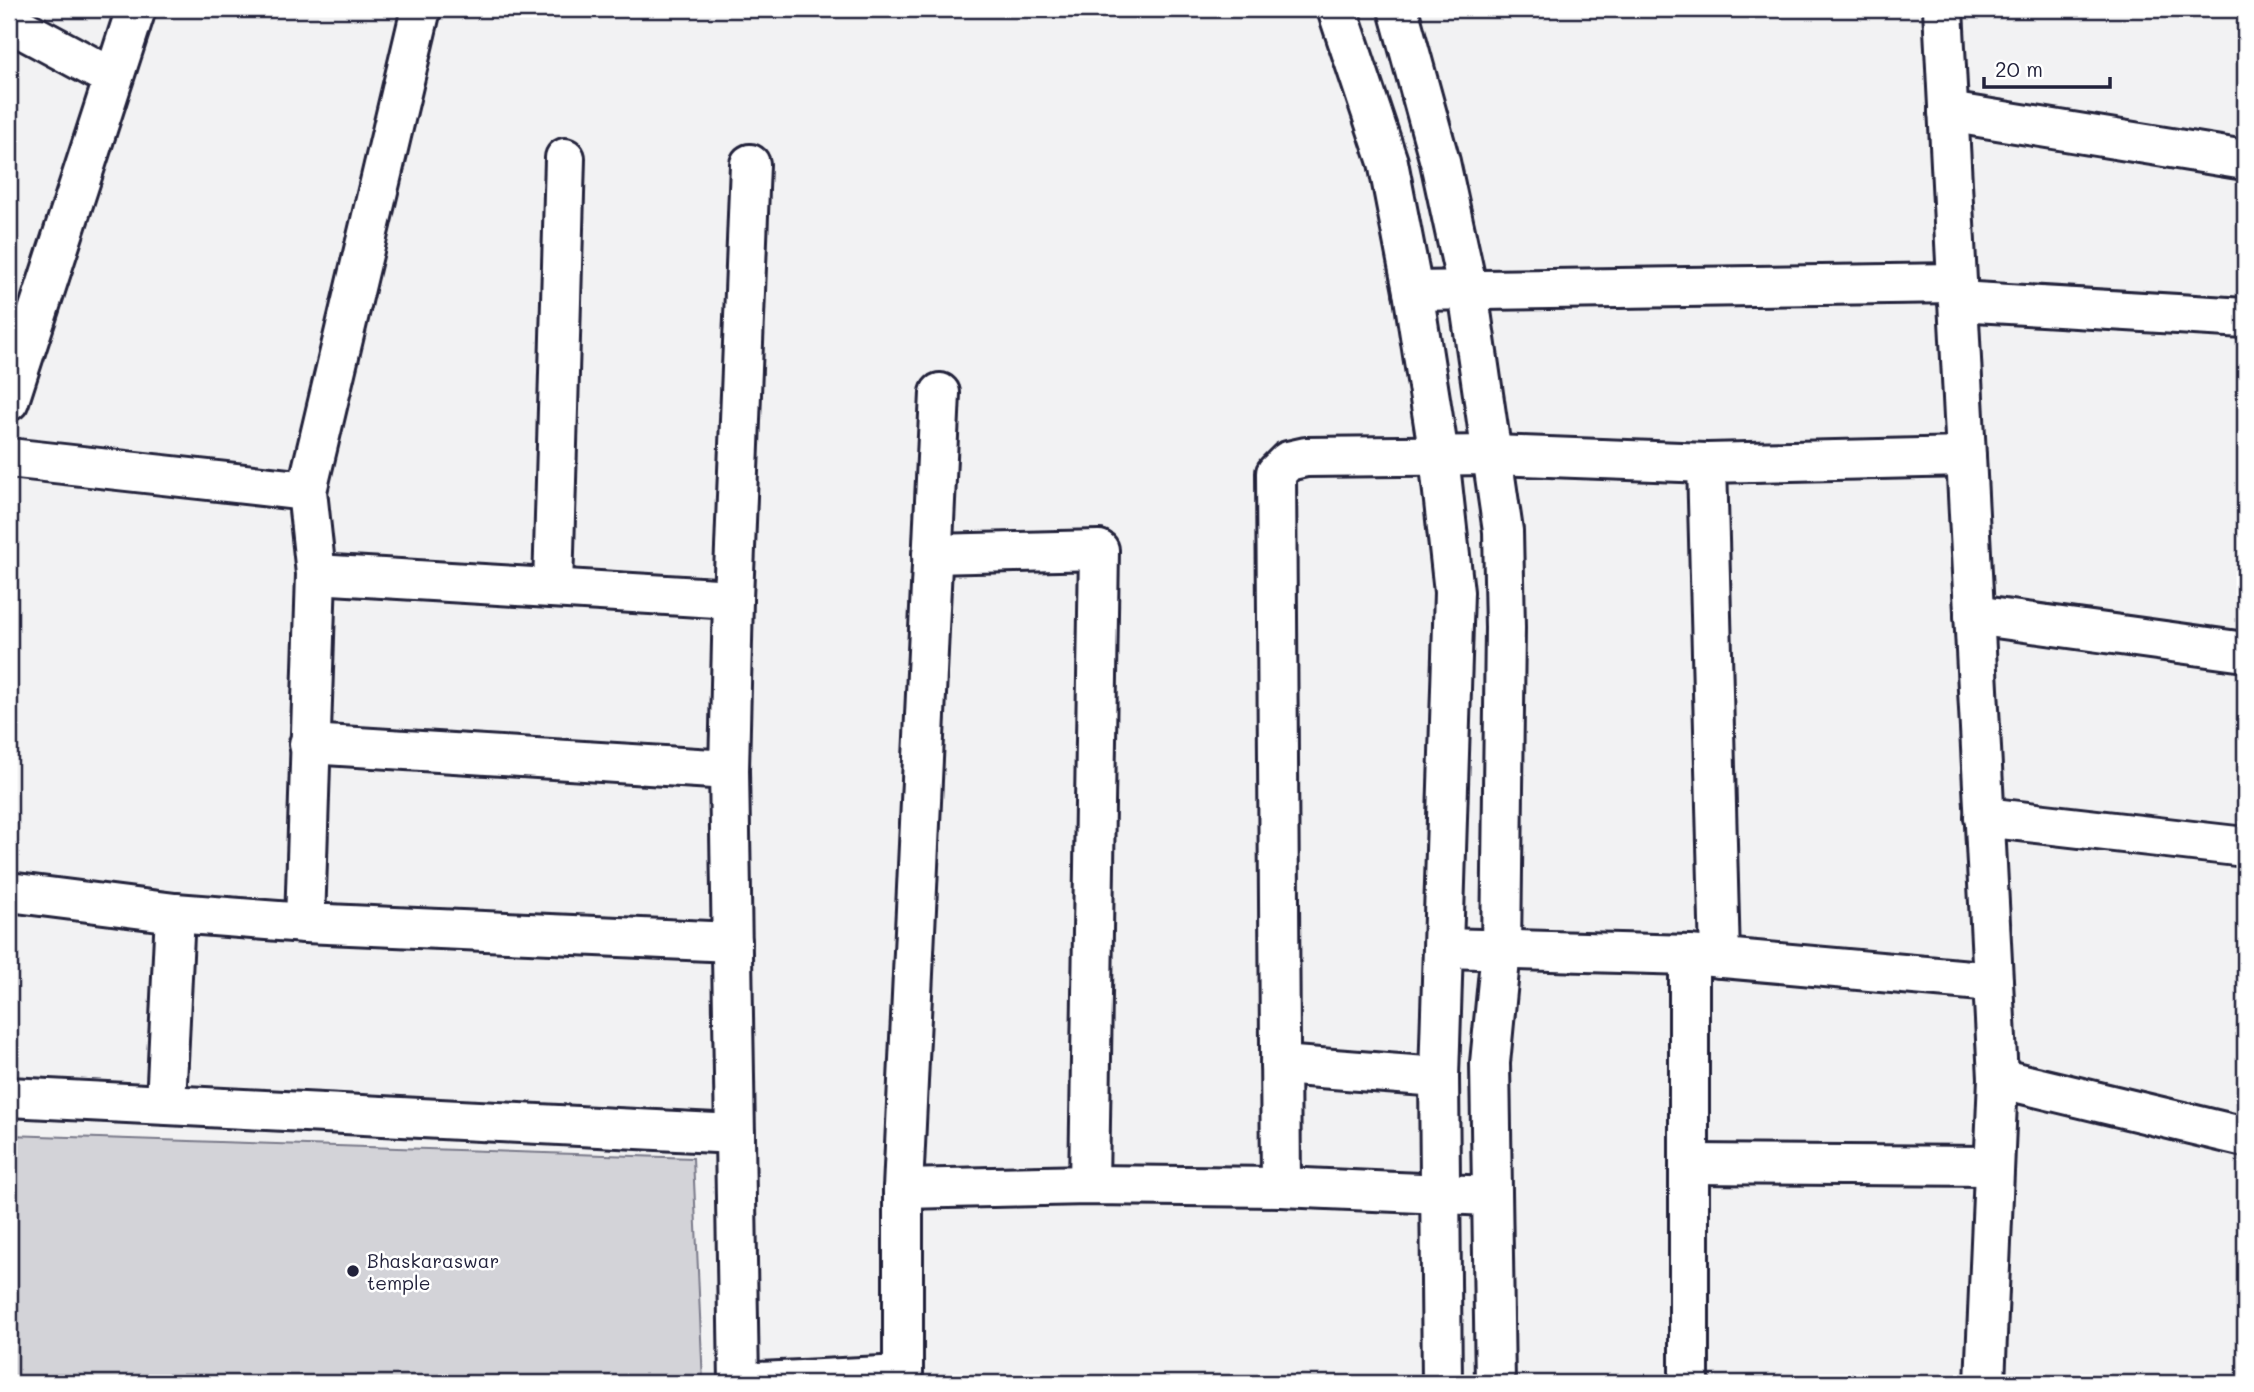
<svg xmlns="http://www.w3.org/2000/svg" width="2254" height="1392" viewBox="0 0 2254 1392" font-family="Mali,sans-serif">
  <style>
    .green { fill: #d3d3d8; stroke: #7a7a8a; stroke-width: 2 }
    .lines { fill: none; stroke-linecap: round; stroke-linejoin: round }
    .minor-casing { stroke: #22223b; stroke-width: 44 }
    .tertiary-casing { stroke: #22223b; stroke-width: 44 }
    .minor { stroke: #fff; stroke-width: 38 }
    .tertiary { stroke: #fff; stroke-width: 38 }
    .poi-dot { fill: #22223b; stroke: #fff; stroke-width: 2.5 }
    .labels { text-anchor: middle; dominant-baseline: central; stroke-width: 5; stroke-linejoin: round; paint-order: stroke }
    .poi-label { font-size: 19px; fill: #22223b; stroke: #fff; text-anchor: start }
  </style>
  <rect width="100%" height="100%" fill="#f2f2f3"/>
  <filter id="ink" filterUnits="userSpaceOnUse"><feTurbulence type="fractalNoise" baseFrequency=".0143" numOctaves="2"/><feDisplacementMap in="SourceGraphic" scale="14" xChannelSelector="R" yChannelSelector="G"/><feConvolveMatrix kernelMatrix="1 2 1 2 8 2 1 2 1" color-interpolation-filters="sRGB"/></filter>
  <g filter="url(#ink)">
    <!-- green -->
    <polygon class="green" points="9,1135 693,1158 703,1383 9,1383"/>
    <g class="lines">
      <!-- minor casing -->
      <g class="minor-casing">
        <g id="minor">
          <polyline points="421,9 307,491 316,574 305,923 732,942"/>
          <polyline points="1943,9 1998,1078 1985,1383"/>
          <polyline points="9,22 113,78"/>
          <polyline points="1948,112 2245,160"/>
          <polyline points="1413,291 1957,283"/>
          <polyline points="1958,301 2245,318"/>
          <polyline points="9,458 307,491"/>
          <polyline points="1707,463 1720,958"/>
          <polyline points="932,554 1099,550 1089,1185"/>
          <polyline points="553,588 565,158"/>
          <polyline points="733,599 750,164"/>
          <polyline points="1974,615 2245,652"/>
          <polyline points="309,744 729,770 733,599 316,574"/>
          <polyline points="729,770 739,1383"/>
          <polyline points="1984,817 2245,847"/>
          <polyline points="9,892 175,913 305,923"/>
          <polyline points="1444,948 1689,955 1993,982"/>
          <polyline points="1689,955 1689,1383"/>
          <polyline points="1280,1065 1439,1077"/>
          <polyline points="1998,1078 2245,1137"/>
          <polyline points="9,1097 735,1134"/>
          <polyline points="166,1104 175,913"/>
          <polyline points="1690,1164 1994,1166"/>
          <polyline points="1281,1187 1276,473 1288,461 1306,457 1494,455 1707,463 1966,457"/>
          <polyline points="903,1189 1089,1185 1281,1187 1490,1196"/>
          <polyline points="739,1383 903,1375"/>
          <polyline points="903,1383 903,1189 940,393"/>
        </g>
      </g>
      <!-- tertiary casing -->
      <g class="tertiary-casing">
        <g id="tertiary">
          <polyline points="1337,9 1388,162 1413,291 1439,456 1454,592 1439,1077 1442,1383"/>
          <polyline points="1398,9 1440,162 1468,291 1503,531 1505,628 1501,950 1490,1063 1495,1383"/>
          <polyline points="9,401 136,9"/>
        </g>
      </g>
      <!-- minor -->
      <use href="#minor" class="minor"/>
      <!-- tertiary -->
      <use href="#tertiary" class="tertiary"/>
    </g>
  </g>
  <!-- markers -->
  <circle class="poi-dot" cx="353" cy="1271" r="7"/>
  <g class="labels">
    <!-- poi labels -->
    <g class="poi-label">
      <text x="367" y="1260">Bhaskaraswar<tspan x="367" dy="22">temple</tspan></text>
    </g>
  </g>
  <!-- margin -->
  <rect width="2254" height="1392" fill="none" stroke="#fff" stroke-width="35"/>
  <rect x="18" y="18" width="2219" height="1357" fill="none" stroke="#22223b" stroke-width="2.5" filter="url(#ink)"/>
  <!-- scale -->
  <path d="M1984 77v10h126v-10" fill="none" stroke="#22223b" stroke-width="3.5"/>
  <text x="1995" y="77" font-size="21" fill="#22223b" stroke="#ffffff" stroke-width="5" paint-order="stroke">20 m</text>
</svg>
